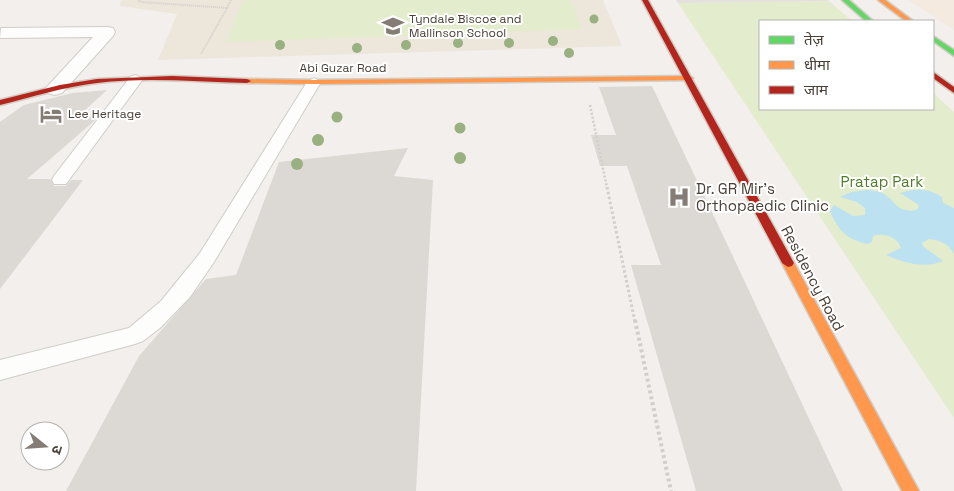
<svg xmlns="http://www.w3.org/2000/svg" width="954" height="491" viewBox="0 0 954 491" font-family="'Space Grotesk','Noto Sans Devanagari',sans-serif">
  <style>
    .commercial { fill: #f4eadf }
    .education { fill: #ede6db }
    .green { fill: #e3eccc }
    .parking { fill: #e4e0dd }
    .water { fill: #bce1f0 }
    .building { fill: #dcd8d4 }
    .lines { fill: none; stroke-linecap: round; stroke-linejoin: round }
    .lane-casing { stroke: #d0cdc9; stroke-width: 2 }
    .street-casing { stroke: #d0cdc9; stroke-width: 2 }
    .fast-casing { stroke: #d2ccc3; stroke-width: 3 }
    .slow-casing { stroke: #d2ccc3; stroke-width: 3 }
    .jam-casing { stroke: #d2ccc3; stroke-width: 3 }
    .path-far3 { stroke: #d2cfca; stroke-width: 2; stroke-dasharray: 1 1; stroke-linecap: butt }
    .path-far2 { stroke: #d2cfca; stroke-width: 2.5; stroke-dasharray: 2 2; stroke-linecap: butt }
    .path-far1 { stroke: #d2cfca; stroke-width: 3; stroke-dasharray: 2.5 2.5; stroke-linecap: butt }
    .path { stroke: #d2cfca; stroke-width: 4; stroke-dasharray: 3 3; stroke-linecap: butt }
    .lane { fill: #fdfdfc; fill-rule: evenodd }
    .street { fill: #fdfdfc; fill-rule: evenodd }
    .fast { fill: #63d668; fill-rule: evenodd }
    .slow { fill: #ff974d; fill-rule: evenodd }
    .jam { fill: #b3261e; fill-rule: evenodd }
    .tree { fill: #99b081 }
    .labels { text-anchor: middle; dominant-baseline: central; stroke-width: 4; stroke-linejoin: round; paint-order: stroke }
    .far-poi-label { font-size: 12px; fill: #494037; stroke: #fff; text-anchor: start }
    .far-street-label { font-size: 12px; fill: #494037; stroke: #fff }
    .park-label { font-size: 15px; fill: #517c29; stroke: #fff }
    .poi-label { font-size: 15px; fill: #494037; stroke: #fff; text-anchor: start }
    .street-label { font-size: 15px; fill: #494037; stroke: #fff }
  </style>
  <rect width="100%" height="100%" fill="#f2efec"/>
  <!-- commercial -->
  <polygon class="commercial" points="909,0 954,0 954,30"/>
  <!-- education -->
  <polygon class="education" points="121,0 603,0 622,46 158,60 177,14 120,6"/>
  <!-- green -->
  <g class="green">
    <polygon points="243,0 571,0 582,29 226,42"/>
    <polygon points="829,1 852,21 760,21 760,109 933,109 933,93 954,112 954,418 678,3"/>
  </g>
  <!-- parking -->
  <polygon class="parking" points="676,0 828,0 829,1 678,3"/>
  <!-- water -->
  <path class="water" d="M868,190C873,191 880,191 884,194C897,202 893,209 912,211L918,209L919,205L900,193C914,188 929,188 942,197L943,203L954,208V254C949,244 940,240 929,239L922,243L923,246L943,261C924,269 905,263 886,255L901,248C898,237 884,232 873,236L872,242L868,244C847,240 838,230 830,211L834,205L853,216L865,215V208L857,202L840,197L851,192Z"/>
  <!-- building -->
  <g class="building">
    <polygon points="652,86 728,246 843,491 696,491 631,265 661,265 627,166 600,166 591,135 616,135 599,87"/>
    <polygon points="107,90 83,112 98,116 93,122 27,179 50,179 54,186 66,186 71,180 83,180 0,289 0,122 24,105 73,93"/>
    <polygon points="408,148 394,176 433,180 416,491 66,491 139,356 206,279 236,275 279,162"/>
  </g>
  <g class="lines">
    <!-- lane casing -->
    <g class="lane-casing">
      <g id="lane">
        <polygon points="136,75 143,79 66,184 54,184 52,180 54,176 131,76"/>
        <polygon points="314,78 321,82 312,97 214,262 190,297 160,328 143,341 135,344 0,380 0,360 129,328 161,301 200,253 307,82"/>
      </g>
    </g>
    <!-- street casing -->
    <g class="street-casing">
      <polygon id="street" points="107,27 113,28 115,32 113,36 62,93 55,95 48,93 45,89 93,37 0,38 1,28"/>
    </g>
    <!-- fast casing -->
    <g class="fast-casing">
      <g id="fast">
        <polygon points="842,0 849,0 873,21 866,21"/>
        <polygon points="933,36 954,50 954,56 933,41"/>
      </g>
    </g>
    <!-- slow casing -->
    <g class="slow-casing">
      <g id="slow">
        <polygon points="878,0 885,0 913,21 906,21"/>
        <polygon points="689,76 693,78 692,80 314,84 247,83 243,81 247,79 314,80"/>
        <polygon points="788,259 794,263 919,491 902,491 782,263"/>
      </g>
    </g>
    <!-- jam casing -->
    <g class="jam-casing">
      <g id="jam">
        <polygon points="642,0 648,0 794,263 792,266 788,267 782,263"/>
        <polygon points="933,72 954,87 954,93 933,78"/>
        <path d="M172,76L247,79L251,81L247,83C197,82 147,77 97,83C64,87 32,97 0,105V100L60,85L97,79Z"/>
      </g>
    </g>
    <!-- path-far3 -->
    <g class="path-far3">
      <polyline points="138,0 141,2 227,8 201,54"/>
      <polyline points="227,8 231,0"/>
    </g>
    <!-- path-far2 -->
    <polyline class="path-far2" points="590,105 607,188"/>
    <!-- path-far1 -->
    <polyline class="path-far1" points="607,187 635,322"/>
    <!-- path -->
    <polyline class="path" points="635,320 671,491"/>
    <!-- lane -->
    <use href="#lane" class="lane"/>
    <!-- street -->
    <use href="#street" class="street"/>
    <!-- fast -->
    <use href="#fast" class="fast"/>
    <!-- slow -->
    <use href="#slow" class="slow"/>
    <!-- jam -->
    <use href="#jam" class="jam"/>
  </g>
  <!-- trees -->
  <g class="tree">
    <circle cx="594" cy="19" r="4.5"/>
    <circle cx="553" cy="41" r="5"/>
    <circle cx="458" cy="43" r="5"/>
    <circle cx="509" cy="43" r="5"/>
    <circle cx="280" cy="45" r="5"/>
    <circle cx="406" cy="45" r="5"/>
    <circle cx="357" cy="48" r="5"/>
    <circle cx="569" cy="53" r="5"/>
    <circle cx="337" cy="117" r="5.5"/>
    <circle cx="460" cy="128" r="5.5"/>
    <circle cx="318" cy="140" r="6"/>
    <circle cx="460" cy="158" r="6"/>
    <circle cx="297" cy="164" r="6"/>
  </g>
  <!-- icons -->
  <defs>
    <g id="school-bare" transform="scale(1.725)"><path d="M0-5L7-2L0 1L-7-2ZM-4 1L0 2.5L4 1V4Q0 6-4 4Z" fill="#847d76" stroke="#fff" stroke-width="2.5" paint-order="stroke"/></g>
    <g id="hotel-bare" transform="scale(1.725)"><path d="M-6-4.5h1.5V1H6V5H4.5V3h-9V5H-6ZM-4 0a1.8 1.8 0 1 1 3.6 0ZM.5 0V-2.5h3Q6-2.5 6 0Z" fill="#847d76" stroke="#fff" stroke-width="2.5" paint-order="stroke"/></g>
    <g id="hospital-bare" transform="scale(1.725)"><path d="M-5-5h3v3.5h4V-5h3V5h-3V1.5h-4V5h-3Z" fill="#847d76" stroke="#fff" stroke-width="2.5" paint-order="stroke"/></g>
  </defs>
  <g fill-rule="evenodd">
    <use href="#school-bare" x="393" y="26"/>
    <use href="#hotel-bare" x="51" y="114"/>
    <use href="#hospital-bare" x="679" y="197"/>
  </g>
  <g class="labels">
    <!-- far-poi labels -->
    <g class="far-poi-label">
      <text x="409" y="19">Tyndale Biscoe and<tspan x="409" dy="14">Mallinson School</tspan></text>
      <text x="68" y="114">Lee Heritage</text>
    </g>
    <!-- far-street labels -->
    <g class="far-street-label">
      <text x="343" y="68">Abi Guzar Road</text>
    </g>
    <!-- park labels -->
    <g class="park-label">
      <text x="882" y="181">Pratap Park</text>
    </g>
    <!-- poi labels -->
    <g class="poi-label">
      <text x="696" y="188">Dr. GR Mir's<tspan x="696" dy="17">Orthopaedic Clinic</tspan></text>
    </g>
    <!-- street labels -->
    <g class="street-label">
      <text transform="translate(813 278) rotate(62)">Residency Road</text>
    </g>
  </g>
  <!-- legend -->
  <rect x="759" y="20" width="175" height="90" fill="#ffffff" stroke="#b6b3af"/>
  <rect x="769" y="36" width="25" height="8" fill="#63d668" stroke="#b6b3af"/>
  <text x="804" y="45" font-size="15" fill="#494037">तेज़</text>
  <rect x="769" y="61" width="25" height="8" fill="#ff974d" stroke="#b6b3af"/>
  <text x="804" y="70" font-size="15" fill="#494037">धीमा</text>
  <rect x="769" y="86" width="25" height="8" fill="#b3261e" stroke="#b6b3af"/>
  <text x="804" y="95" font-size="15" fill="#494037">जाम</text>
  <!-- north arrow -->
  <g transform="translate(45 446) rotate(107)"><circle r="24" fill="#ffffff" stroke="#b6b3af"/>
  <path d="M0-4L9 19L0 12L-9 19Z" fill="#847d76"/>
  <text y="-8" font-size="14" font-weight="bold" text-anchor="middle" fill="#494037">उ</text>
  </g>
</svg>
